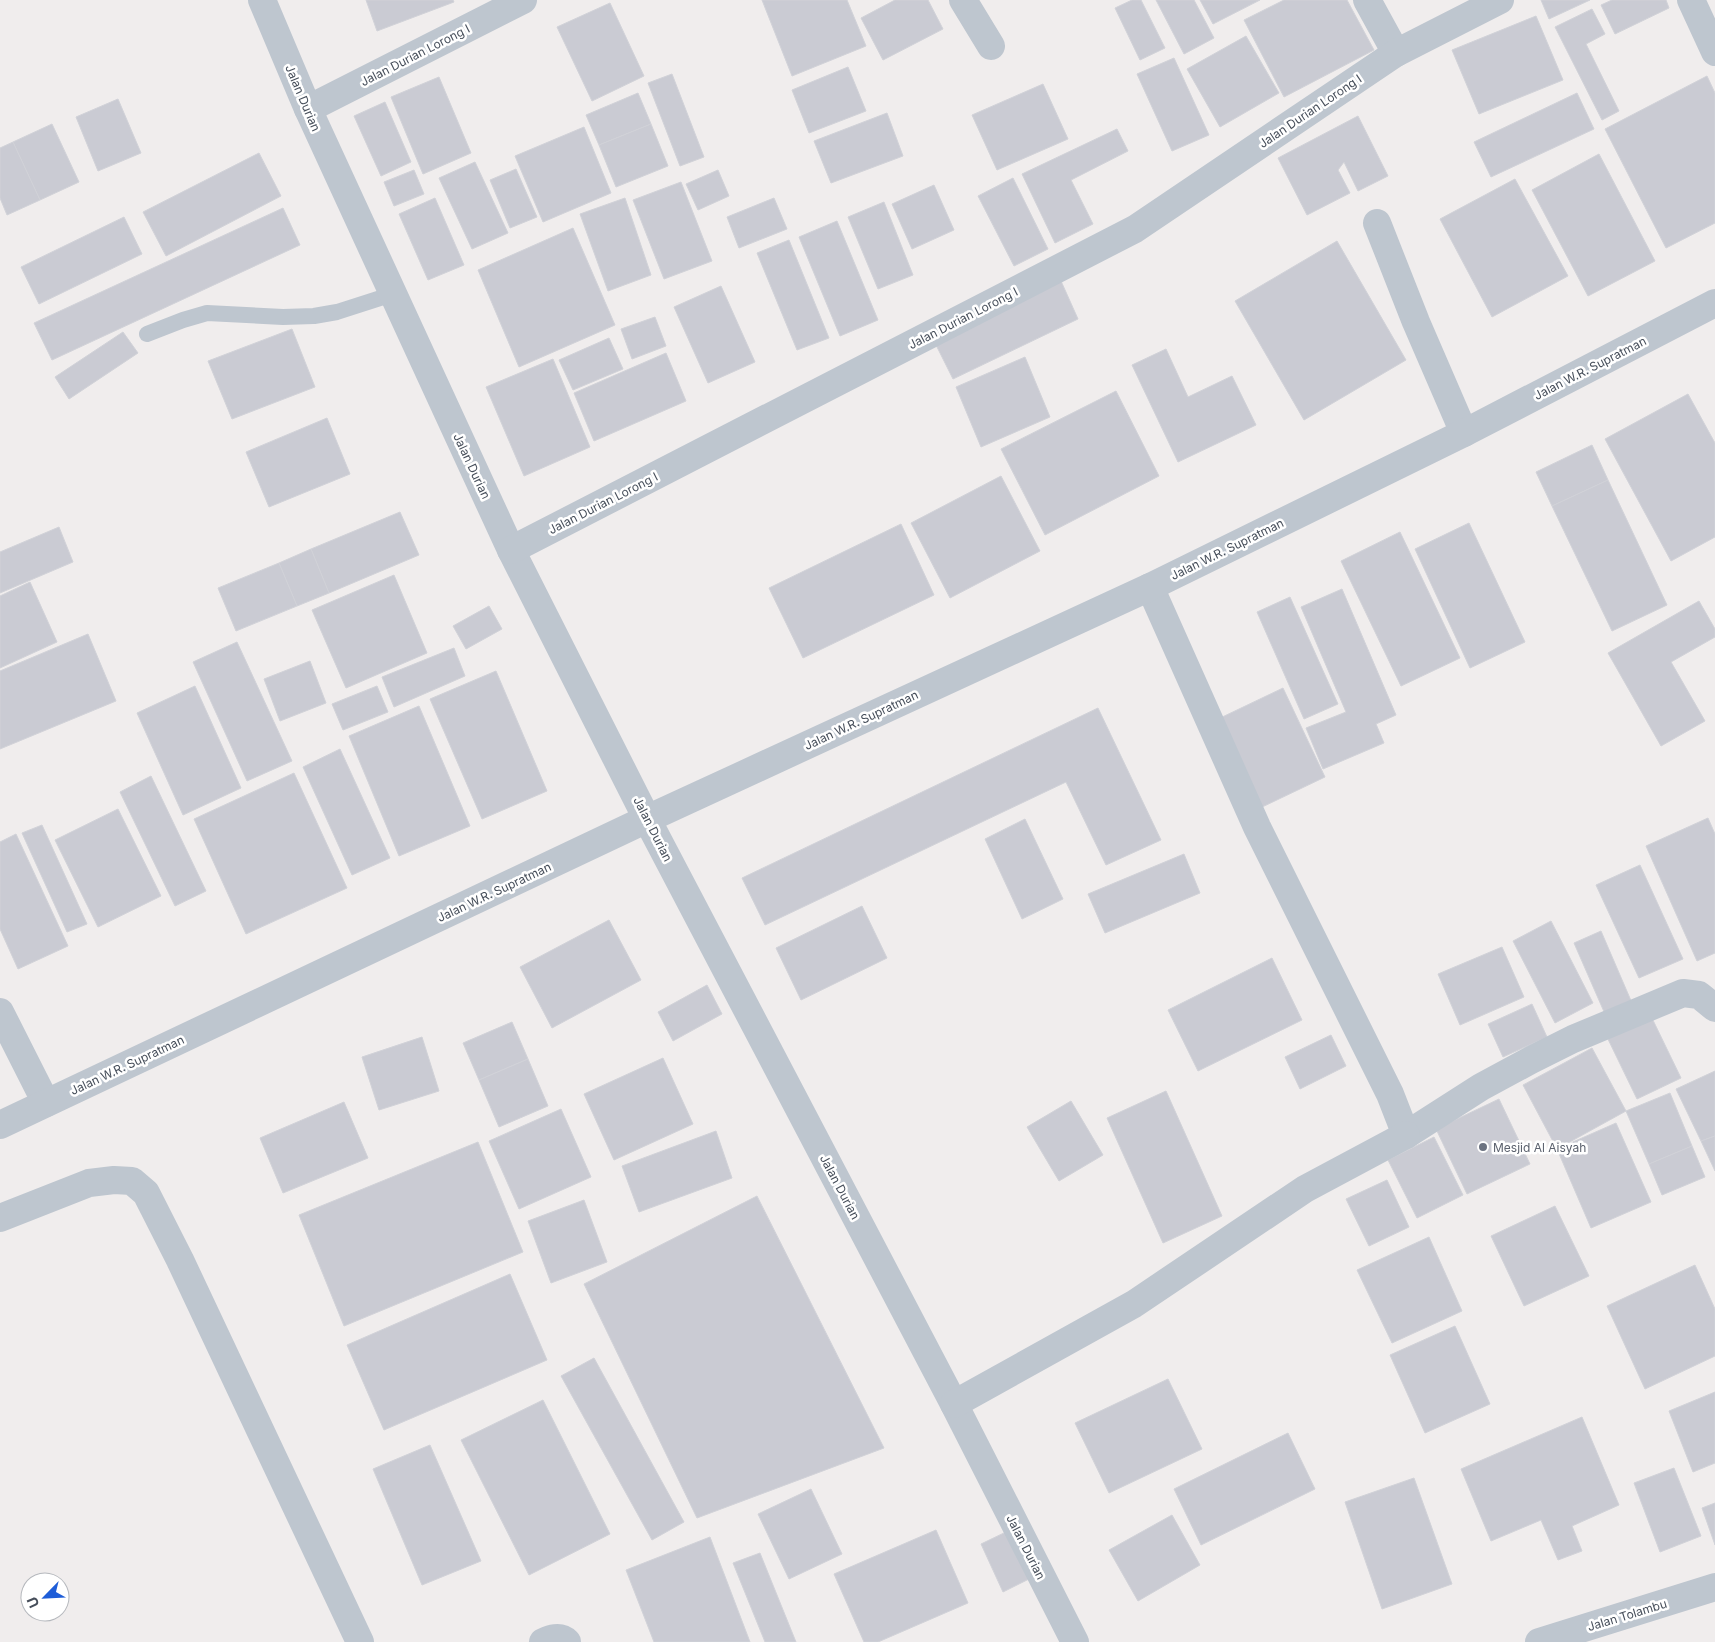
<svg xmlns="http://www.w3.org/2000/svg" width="1715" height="1642" viewBox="0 0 1715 1642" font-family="Inter,sans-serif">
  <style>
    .building { fill: #cacbd3; stroke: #d1d2d8 }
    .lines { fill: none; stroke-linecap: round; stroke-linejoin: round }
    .service { stroke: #bec6cf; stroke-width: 16 }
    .minor { stroke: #bec6cf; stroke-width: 28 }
    .tertiary { stroke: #bec6cf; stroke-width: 28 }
    .worship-dot { fill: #6b7280; stroke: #fff; stroke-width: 2 }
    .labels { text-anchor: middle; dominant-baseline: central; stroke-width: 5; stroke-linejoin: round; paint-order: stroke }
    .street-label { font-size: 12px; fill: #464e5a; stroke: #fff }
    .worship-label { font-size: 12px; fill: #5b616d; stroke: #fff; text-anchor: start }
  </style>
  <rect width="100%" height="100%" fill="#f0eded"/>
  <!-- building -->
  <g class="building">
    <polygon points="366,0 453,0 454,2 377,31"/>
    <polygon points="762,0 847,0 866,46 792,76"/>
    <polygon points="895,0 928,0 943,29 883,60 861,18"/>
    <polygon points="1132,0 1141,0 1165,48 1140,60 1115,8"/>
    <polygon points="1156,0 1194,0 1214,38 1184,54"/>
    <polygon points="1200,0 1260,0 1213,24"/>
    <polygon points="1284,0 1347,0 1374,50 1284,97 1244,20"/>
    <polygon points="1541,0 1590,0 1549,19"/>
    <polygon points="1612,0 1666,0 1669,8 1615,34 1601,5"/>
    <polygon points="610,3 644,76 592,101 557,27"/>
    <polygon points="1592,9 1605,34 1586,44 1619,111 1602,120 1555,27"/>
    <polygon points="1536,16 1563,80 1479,114 1452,50"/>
    <polygon points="1246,36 1279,93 1220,127 1187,69"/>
    <polygon points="1174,58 1209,135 1172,151 1137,74"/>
    <polygon points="848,67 866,111 809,133 792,90"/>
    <polygon points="672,74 704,157 680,166 648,83"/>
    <polygon points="1707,76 1715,93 1715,223 1666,248 1605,129"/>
    <polygon points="439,77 471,153 423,174 391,97"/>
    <polygon points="1043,84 1068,139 997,170 972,115"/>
    <polygon points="638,93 651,124 599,145 586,115"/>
    <polygon points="1577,93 1594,129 1491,177 1474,142"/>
    <polygon points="118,99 141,153 98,171 76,117"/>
    <polygon points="385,102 411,162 381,176 354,116"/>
    <polygon points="887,113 903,156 831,183 814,141"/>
    <polygon points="1358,116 1388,176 1358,191 1344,162 1338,170 1350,193 1307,215 1278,158"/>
    <polygon points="52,124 79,182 40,200 13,142"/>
    <polygon points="651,124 668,166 616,187 599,145"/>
    <polygon points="584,127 611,193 543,222 515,156"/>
    <polygon points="1117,129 1128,151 1071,180 1093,224 1055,243 1022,174"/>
    <polygon points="13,142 40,200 7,215 0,198 0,148"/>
    <polygon points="259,153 281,196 166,256 143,212"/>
    <polygon points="1599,154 1655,261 1588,296 1532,190"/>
    <polygon points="475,162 508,233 472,249 439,178"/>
    <polygon points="516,169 537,217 510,228 490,180"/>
    <polygon points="414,170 424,194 394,206 384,182"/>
    <polygon points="718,170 729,196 698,210 686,184"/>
    <polygon points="1013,178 1048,249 1014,266 978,196"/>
    <polygon points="1515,179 1568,276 1492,317 1440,219"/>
    <polygon points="681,182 712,261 664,279 633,200"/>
    <polygon points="934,185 954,230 912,249 892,204"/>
    <polygon points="435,198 464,265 428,280 399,214"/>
    <polygon points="625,198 651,275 608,291 580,214"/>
    <polygon points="774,198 787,229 739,248 727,217"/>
    <polygon points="884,202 913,275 878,289 848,217"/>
    <polygon points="283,208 300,245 52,360 34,323"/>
    <polygon points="124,217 142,254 39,304 21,267"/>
    <polygon points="837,221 878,320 840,336 799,237"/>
    <polygon points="573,228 615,325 519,367 478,270"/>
    <polygon points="789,240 829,338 797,350 757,253"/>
    <polygon points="1337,241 1406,360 1304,420 1235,301"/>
    <polygon points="1061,281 1078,319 953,379 934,341"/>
    <polygon points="721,286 755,362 708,383 674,307"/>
    <polygon points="655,317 666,346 632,359 621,329"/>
    <polygon points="292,329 315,387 232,419 208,361"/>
    <polygon points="123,332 138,353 69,399 55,377"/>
    <polygon points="609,338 623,369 573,390 559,360"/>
    <polygon points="1166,349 1188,397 1232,376 1256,425 1178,462 1132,365"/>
    <polygon points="666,353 686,401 594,441 574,393"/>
    <polygon points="1025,357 1050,417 981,447 956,387"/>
    <polygon points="553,359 590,447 524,476 486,387"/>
    <polygon points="1116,391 1159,476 1045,535 1001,449"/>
    <polygon points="1688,394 1715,443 1715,537 1671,561 1605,439"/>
    <polygon points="327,418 350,474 269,507 246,452"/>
    <polygon points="1592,445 1608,480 1552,506 1536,472"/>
    <polygon points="1001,476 1040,551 950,598 911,523"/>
    <polygon points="1608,480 1667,605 1612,631 1552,506"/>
    <polygon points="400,512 419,555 329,593 311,549"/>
    <polygon points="1469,523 1525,642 1470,668 1415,549"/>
    <polygon points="901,524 934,595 803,658 769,588"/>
    <polygon points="59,527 73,562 0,593 0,552"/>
    <polygon points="1400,532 1460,658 1401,686 1341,561"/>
    <polygon points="311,549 329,593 297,606 279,563"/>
    <polygon points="279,563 297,606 236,631 218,588"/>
    <polygon points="394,575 427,653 346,688 312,610"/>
    <polygon points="30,582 57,642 0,668 0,596"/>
    <polygon points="1342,589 1396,715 1376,724 1384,743 1323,769 1306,728 1346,712 1301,607"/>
    <polygon points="1290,597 1338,704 1304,719 1257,612"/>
    <polygon points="1699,601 1715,629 1715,637 1671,662 1705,721 1661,746 1608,653"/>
    <polygon points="489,606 502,629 466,649 453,626"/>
    <polygon points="88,634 116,701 0,749 0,671"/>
    <polygon points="237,642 292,761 247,781 193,662"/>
    <polygon points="454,648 465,676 394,707 382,677"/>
    <polygon points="310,661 326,703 280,721 264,679"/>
    <polygon points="496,671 547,791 482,819 430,699"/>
    <polygon points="195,686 241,788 183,815 137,713"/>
    <polygon points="377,686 388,712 343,730 332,704"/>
    <polygon points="1283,688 1325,777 1258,809 1216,720"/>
    <polygon points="419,706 470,826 399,856 349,736"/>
    <polygon points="1098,708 1161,840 1106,865 1066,782 765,925 742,878"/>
    <polygon points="340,749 390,858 352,875 303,767"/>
    <polygon points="294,773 347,888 246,934 194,819"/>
    <polygon points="151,776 206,891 175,906 120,792"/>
    <polygon points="118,809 161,896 98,927 55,840"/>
    <polygon points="1708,818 1715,834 1715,953 1697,961 1646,846"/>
    <polygon points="1025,819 1063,899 1022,919 985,839"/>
    <polygon points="42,825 87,924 67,932 22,833"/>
    <polygon points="16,834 68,946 18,969 0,929 0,842"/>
    <polygon points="1184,854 1200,893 1105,933 1088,894"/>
    <polygon points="1640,865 1683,959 1639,978 1596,885"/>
    <polygon points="862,906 887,958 801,1000 776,948"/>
    <polygon points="609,920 641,980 552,1028 520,967"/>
    <polygon points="1551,921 1593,1003 1555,1023 1513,941"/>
    <polygon points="1601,931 1632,1003 1605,1014 1574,943"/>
    <polygon points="1502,947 1524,997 1460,1025 1438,974"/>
    <polygon points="1272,958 1302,1020 1198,1071 1168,1010"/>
    <polygon points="707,985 722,1014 673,1041 658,1012"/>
    <polygon points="1532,1004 1547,1037 1503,1057 1488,1024"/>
    <polygon points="1650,1014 1681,1078 1637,1099 1606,1035"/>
    <polygon points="512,1022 528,1059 479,1080 463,1043"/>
    <polygon points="1331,1035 1346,1066 1300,1089 1285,1057"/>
    <polygon points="422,1037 439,1091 379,1110 362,1057"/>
    <polygon points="1592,1048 1626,1111 1557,1149 1523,1085"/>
    <polygon points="663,1058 693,1124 614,1160 584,1094"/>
    <polygon points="528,1059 548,1106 499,1127 479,1080"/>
    <polygon points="1715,1071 1715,1136 1701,1141 1676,1089"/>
    <polygon points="1166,1091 1222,1216 1163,1243 1107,1118"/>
    <polygon points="1670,1093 1692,1146 1649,1164 1626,1111"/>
    <polygon points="1499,1099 1530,1164 1467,1194 1436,1129"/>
    <polygon points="1071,1101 1103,1155 1059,1181 1027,1127"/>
    <polygon points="344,1102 368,1158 283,1193 260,1138"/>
    <polygon points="561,1109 591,1177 519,1209 489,1141"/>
    <polygon points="1616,1123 1651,1202 1591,1228 1557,1149"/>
    <polygon points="716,1131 732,1178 639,1212 622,1166"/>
    <polygon points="1715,1136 1715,1171 1701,1141"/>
    <polygon points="1434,1137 1463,1195 1417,1218 1388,1160"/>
    <polygon points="478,1142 523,1252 344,1326 299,1215"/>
    <polygon points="1692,1146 1705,1177 1662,1195 1649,1164"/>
    <polygon points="1387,1180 1409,1227 1369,1246 1346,1199"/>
    <polygon points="757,1196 884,1448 697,1518 584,1284"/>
    <polygon points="584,1200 607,1262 551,1283 528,1221"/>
    <polygon points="1555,1206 1589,1276 1524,1306 1491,1236"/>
    <polygon points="1429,1237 1462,1311 1392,1343 1357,1270"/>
    <polygon points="1695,1265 1715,1309 1715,1356 1645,1389 1607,1306"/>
    <polygon points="510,1274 547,1360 384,1430 347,1345"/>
    <polygon points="1455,1326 1490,1404 1425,1433 1390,1355"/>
    <polygon points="594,1358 684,1522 652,1540 561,1376"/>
    <polygon points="1168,1379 1202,1449 1109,1493 1075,1423"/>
    <polygon points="1715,1392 1715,1463 1693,1472 1669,1411"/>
    <polygon points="543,1400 610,1534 529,1575 461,1440"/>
    <polygon points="1582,1417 1619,1505 1572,1526 1582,1551 1558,1560 1541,1520 1491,1541 1461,1469"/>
    <polygon points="1288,1433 1315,1489 1201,1545 1174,1489"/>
    <polygon points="430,1445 481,1561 422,1585 373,1469"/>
    <polygon points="1674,1468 1701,1536 1660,1552 1634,1483"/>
    <polygon points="1414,1478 1452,1584 1382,1609 1345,1502"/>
    <polygon points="811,1489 842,1554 789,1579 758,1514"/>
    <polygon points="1715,1503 1715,1545 1702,1508"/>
    <polygon points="1172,1515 1200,1565 1138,1601 1109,1550"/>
    <polygon points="936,1530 968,1603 878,1642 864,1642 834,1574"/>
    <polygon points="1008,1531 1031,1578 1003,1592 981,1544"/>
    <polygon points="710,1537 750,1642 654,1642 626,1570"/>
    <polygon points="760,1553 796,1642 765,1642 733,1563"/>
  </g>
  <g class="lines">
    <!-- service -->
    <polyline class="service" points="147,334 183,320 207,313 283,317 314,316 337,312 393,294"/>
    <!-- minor -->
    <g class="minor">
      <polyline points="262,0 308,109 511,550 647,819 954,1404 1075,1642"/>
      <polyline points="963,0 991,46"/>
      <polyline points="1367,0 1396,53"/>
      <polyline points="1691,0 1715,52"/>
      <polyline points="308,109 523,0"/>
      <polyline points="1377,223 1416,322 1464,433"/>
      <polyline points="511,550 1135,229 1396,53 1500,0"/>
      <polyline points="1150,587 1257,827 1390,1094 1406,1135 1481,1087 1531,1060 1573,1039 1683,993 1699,995 1715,1008"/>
      <polyline points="0,1012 46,1103"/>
      <polyline points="0,1218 89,1183 114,1180 132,1181 146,1193 180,1260 360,1642"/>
      <polyline points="954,1404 1134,1304 1305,1189 1406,1135"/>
      <path d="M543,1642C550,1639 560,1635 567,1642"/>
      <polyline points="1539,1642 1715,1587"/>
    </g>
    <!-- tertiary -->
    <polyline class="tertiary" points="0,1125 647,819 1150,587 1464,433 1715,303"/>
  </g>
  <!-- markers -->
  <circle class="worship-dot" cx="1483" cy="1147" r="5"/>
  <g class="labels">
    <!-- street labels -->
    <g class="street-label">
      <text transform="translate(415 55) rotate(-27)">Jalan Durian Lorong I</text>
      <text transform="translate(303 98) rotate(67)">Jalan Durian</text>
      <text transform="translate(1310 111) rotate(-34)">Jalan Durian Lorong I</text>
      <text transform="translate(963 318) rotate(-27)">Jalan Durian Lorong I</text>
      <text transform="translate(1590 368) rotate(-27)">Jalan W.R. Supratman</text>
      <text transform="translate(472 466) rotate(65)">Jalan Durian</text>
      <text transform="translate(603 503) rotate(-27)">Jalan Durian Lorong I</text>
      <text transform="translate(1227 549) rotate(-26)">Jalan W.R. Supratman</text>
      <text transform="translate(861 720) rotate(-25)">Jalan W.R. Supratman</text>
      <text transform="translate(653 829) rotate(63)">Jalan Durian</text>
      <text transform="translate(494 892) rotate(-25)">Jalan W.R. Supratman</text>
      <text transform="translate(127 1065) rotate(-25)">Jalan W.R. Supratman</text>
      <text transform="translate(840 1187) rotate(62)">Jalan Durian</text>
      <text transform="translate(1026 1547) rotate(63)">Jalan Durian</text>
      <text transform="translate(1627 1615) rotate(-17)">Jalan Tolambu</text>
    </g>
    <!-- worship labels -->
    <g class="worship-label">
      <text x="1493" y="1147">Mesjid Al Aisyah</text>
    </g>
  </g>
  <!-- north arrow -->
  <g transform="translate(45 1597) rotate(246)"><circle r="24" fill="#ffffff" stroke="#b5b8bd"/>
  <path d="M0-4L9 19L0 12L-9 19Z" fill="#1e5dd8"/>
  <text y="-8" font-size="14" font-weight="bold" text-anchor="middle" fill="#464e5a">U</text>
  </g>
</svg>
